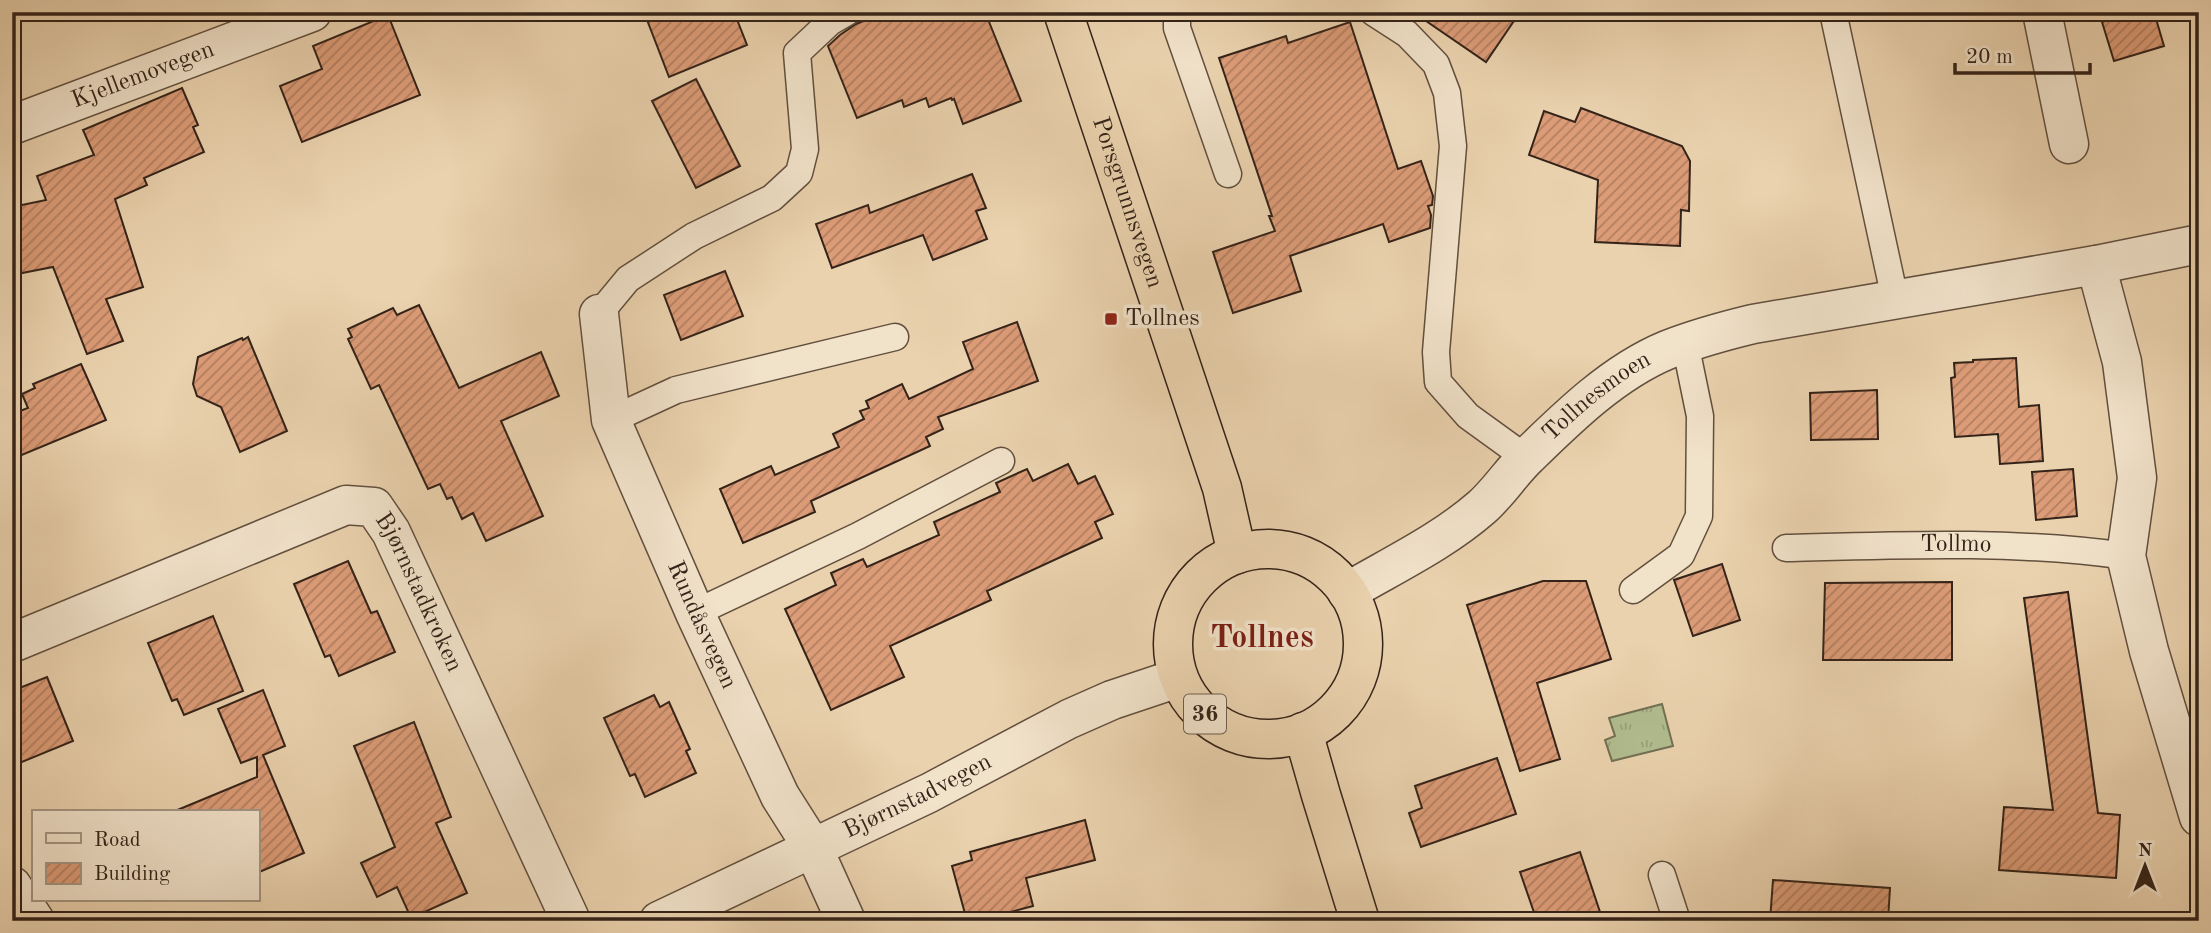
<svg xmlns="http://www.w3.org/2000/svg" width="2211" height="933" viewBox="0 0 2211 933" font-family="'Old Standard TT',serif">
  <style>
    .grass { fill: url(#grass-tufts); stroke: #727054; stroke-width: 2 }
    .building { fill: url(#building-hatch); stroke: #342319; stroke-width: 2 }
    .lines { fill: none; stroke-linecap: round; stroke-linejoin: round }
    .lane-casing { stroke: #624f3e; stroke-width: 29 }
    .street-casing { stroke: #624f3e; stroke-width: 41 }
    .highway-casing { stroke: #342319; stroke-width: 41 }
    .lane { stroke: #f1e2ca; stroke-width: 26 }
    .street { stroke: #f1e2ca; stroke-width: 38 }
    .highway { stroke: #ead2ae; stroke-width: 38 }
    .poi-dot { fill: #8f2418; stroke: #f1e2ca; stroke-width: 2.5 }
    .labels { text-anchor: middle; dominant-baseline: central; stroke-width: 7; stroke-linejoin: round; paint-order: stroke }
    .shield { fill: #f1e2ca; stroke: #6d5c4e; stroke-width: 2 }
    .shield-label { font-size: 23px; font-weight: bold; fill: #342319 }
    .street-label { font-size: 24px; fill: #342319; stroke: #f1e2ca }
    .poi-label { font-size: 24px; fill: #342319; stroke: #f1e2ca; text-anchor: start }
    .district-label { font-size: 32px; font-weight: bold; fill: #7a1f14; stroke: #f1e2ca }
  </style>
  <defs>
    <pattern id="grass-tufts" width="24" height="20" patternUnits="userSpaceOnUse" patternTransform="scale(1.75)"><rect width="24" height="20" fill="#b1bd8f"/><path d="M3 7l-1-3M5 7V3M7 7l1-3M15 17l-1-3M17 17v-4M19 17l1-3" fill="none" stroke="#99a27b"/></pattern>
    <pattern id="building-hatch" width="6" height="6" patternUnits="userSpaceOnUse" patternTransform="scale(1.75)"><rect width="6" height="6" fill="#dc9c77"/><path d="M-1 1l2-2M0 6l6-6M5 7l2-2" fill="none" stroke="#b37f61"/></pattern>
  </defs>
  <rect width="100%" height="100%" fill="#ead2ae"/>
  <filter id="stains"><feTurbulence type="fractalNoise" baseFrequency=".00286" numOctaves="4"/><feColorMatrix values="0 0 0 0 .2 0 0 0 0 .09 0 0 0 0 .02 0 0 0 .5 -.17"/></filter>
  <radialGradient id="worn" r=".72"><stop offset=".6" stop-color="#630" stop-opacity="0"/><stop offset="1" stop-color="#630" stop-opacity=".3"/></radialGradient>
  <!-- grass -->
  <polygon class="grass" points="1662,704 1673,746 1612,761 1605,740 1615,736 1609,718"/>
  <!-- building -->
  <g class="building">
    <polygon points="644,12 734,12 747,45 669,77"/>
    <polygon points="886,12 985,12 1021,101 963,124 954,99 952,100 951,98 929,107 926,98 904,107 902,100 857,118 828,46 840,35 856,24"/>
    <polygon points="1413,12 1520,12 1486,62"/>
    <polygon points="2134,12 2154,12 2164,46 2114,61 2102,22"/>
    <polygon points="388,15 420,95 302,142 280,86 322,69 313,46"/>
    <polygon points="1350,22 1398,169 1421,161 1433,196 1432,205 1428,206 1431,215 1430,228 1389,242 1383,224 1290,256 1301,291 1233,313 1213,252 1275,231 1269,216 1272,216 1219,58 1286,36 1288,43"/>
    <polygon points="696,79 740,166 696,188 652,101"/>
    <polygon points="182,88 198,125 193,127 204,152 144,178 147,185 115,199 143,287 106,299 123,341 87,354 53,267 12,275 12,207 46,200 37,176 94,155 83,130"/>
    <polygon points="1581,108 1682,146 1690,161 1689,211 1681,210 1680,246 1595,242 1598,180 1529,155 1544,111 1575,122"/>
    <polygon points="972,174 986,208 976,211 987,239 933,260 923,235 832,268 816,224 868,205 870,213"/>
    <polygon points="725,271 743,316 681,340 664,295"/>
    <polygon points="419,305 459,388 541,352 559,396 501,421 543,516 486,541 473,513 462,519 452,497 447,499 440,484 428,489 379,385 371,389 348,339 352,337 348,329 393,308 397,315"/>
    <polygon points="1017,322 1038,381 938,417 943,429 926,437 930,446 811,501 815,512 743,543 720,489 771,466 775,475 839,447 833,434 864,419 860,411 869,408 866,401 902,384 909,399 973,369 963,342"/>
    <polygon points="248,337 287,431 240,452 221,407 197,396 193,384 198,357 242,338 243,340"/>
    <polygon points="2016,358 2019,407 2039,405 2043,461 2000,464 1998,434 1955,437 1951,378 1955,377 1954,363 1973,362 1973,360"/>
    <polygon points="81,364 106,420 12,459 12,414 28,408 22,394 35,388 33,384"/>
    <polygon points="1877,390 1878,439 1811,440 1810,393"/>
    <polygon points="1068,464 1078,484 1095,476 1113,514 1095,522 1102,538 987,591 991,600 890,646 904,677 831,710 785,609 836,585 831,573 863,559 867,567 939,535 934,522 1000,492 996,483 1027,469 1033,481"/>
    <polygon points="2073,469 2077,516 2036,520 2032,472"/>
    <polygon points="348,561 371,613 377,611 395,652 339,676 330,655 325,657 294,584"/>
    <polygon points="1722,564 1740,620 1693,636 1674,580"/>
    <polygon points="1543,581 1586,581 1611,659 1537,683 1560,759 1520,771 1467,605"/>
    <polygon points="1952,582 1952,660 1823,660 1825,583"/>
    <polygon points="2068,592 2098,813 2120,815 2116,878 1999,870 2004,807 2053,810 2024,598"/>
    <polygon points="213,616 243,691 184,715 177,699 172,701 148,643"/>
    <polygon points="47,677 73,741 12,766 12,691"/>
    <polygon points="263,690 285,746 263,755 304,853 257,873 257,812 175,811 257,777 257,757 241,763 218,709"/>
    <polygon points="654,695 660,707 669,702 690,749 686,751 696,773 645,797 635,774 630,776 604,718"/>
    <polygon points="414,722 451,817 436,823 467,893 411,918 397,887 377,897 361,863 395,847 354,746"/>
    <polygon points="1497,758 1516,814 1421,847 1409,813 1422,808 1415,786"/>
    <polygon points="1085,820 1095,860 1026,878 1033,906 977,921 967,921 952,866 972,860 970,852"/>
    <polygon points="1580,852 1603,921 1537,921 1520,872"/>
    <polygon points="1773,880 1890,888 1888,921 1770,921"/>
  </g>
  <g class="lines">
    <!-- lane casing -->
    <g class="lane-casing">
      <g id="lane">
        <polyline points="1177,12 1177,28 1228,174"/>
        <polyline points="1373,12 1407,34 1436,64 1447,93 1453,146 1436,352 1438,382 1468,416 1526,458"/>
        <polyline points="1833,12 1895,299"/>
        <polyline points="599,314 628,279 694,236 772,198 799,173 805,149 797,53 830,22 847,12"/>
        <polyline points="611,420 676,390 895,337"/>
        <path id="s1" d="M1786,548C1899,545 2014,540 2126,556"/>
        <polyline points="1633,590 1681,555 1699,516 1700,416 1685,343"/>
        <polyline points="695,613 858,536 1001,461"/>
        <polyline points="1662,875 1677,921"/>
      </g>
    </g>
    <!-- street casing -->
    <g class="street-casing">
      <g id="street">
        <polyline points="2042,12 2069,144"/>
        <path id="s2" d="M12,125L312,12"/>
        <polyline points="2096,265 2122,362 2137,478 2126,556 2149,651 2199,817"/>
        <path id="s3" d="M599,314L611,420L695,613L780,796L813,848L846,921"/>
        <path id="s4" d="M1347,592C1393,565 1442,542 1482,507C1499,492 1512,471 1528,456C1569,416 1614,372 1667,350C1695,339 1724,331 1753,324L2096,265L2199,244"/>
        <path id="s5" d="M12,643L346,505L374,507L391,532L571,921"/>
        <polyline points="12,886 35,921"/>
        <path id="s6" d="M659,921L929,793L1069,719L1112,700L1178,678"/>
      </g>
    </g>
    <!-- highway casing -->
    <g class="highway-casing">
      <g id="highway">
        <path id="s7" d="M1063,12L1222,488L1237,554"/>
        <circle cx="1268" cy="644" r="95"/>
        <polyline points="1303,732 1321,795 1360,921"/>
      </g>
    </g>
    <!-- lane -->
    <use href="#lane" class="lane"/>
    <!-- street -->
    <use href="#street" class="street"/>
    <!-- highway -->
    <use href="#highway" class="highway"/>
  </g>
  <!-- markers -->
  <rect class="poi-dot" x="1104" y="312" width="14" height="14" rx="3.5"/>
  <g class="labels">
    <!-- shield labels -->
    <rect class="shield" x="1184" y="694.5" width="42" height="39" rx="5"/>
    <g class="shield-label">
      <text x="1205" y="714">36</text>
    </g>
    <!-- street labels -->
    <g class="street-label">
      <text stroke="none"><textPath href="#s2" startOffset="140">Kjellemovegen</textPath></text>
      <text stroke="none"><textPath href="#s7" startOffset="201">Porsgrunnsvegen</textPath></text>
      <text stroke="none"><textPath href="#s4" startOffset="320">Tollnesmoen</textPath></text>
      <text stroke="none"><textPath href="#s1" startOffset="170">Tollmo</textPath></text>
      <text stroke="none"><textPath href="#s5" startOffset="486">Bjørnstadkroken</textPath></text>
      <text stroke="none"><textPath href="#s3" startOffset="331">Rundåsvegen</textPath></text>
      <text stroke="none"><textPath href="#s6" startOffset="287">Bjørnstadvegen</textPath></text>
    </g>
    <!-- poi labels -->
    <g class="poi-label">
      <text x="1125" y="319">Tollnes</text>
    </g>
    <!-- district labels -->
    <g class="district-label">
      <text x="1262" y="639">Tollnes</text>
    </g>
  </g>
  <!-- margin -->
  <rect width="2211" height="933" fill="none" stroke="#ead2ae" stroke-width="42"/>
  <rect x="14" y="14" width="2183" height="905" fill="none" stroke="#342319" stroke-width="3.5"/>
  <rect x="21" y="21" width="2169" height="891" fill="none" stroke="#342319" stroke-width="2"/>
  <!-- legend -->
  <rect x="32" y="810" width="228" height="91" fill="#f1e2ca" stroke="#a59683" stroke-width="2"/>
  <rect x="46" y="833" width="35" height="10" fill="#f1e2ca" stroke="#a59683" stroke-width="2"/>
  <text x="94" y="846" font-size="21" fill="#342319">Road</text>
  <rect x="46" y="863" width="35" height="21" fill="url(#building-hatch)" stroke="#a59683" stroke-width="2"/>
  <text x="94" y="880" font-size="21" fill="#342319">Building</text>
  <!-- north arrow -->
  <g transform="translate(2145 866)" stroke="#f1e2ca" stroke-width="5" paint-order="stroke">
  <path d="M0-5L12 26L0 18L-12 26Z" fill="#342319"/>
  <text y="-10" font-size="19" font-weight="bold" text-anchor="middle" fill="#342319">N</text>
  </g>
  <!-- scale -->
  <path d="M1955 63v10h135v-10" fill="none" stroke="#342319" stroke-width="3.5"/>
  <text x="1966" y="63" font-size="21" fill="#342319" stroke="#f1e2ca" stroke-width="5" paint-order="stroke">20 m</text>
  <rect width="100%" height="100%" filter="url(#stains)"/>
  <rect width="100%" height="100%" fill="url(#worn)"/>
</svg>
